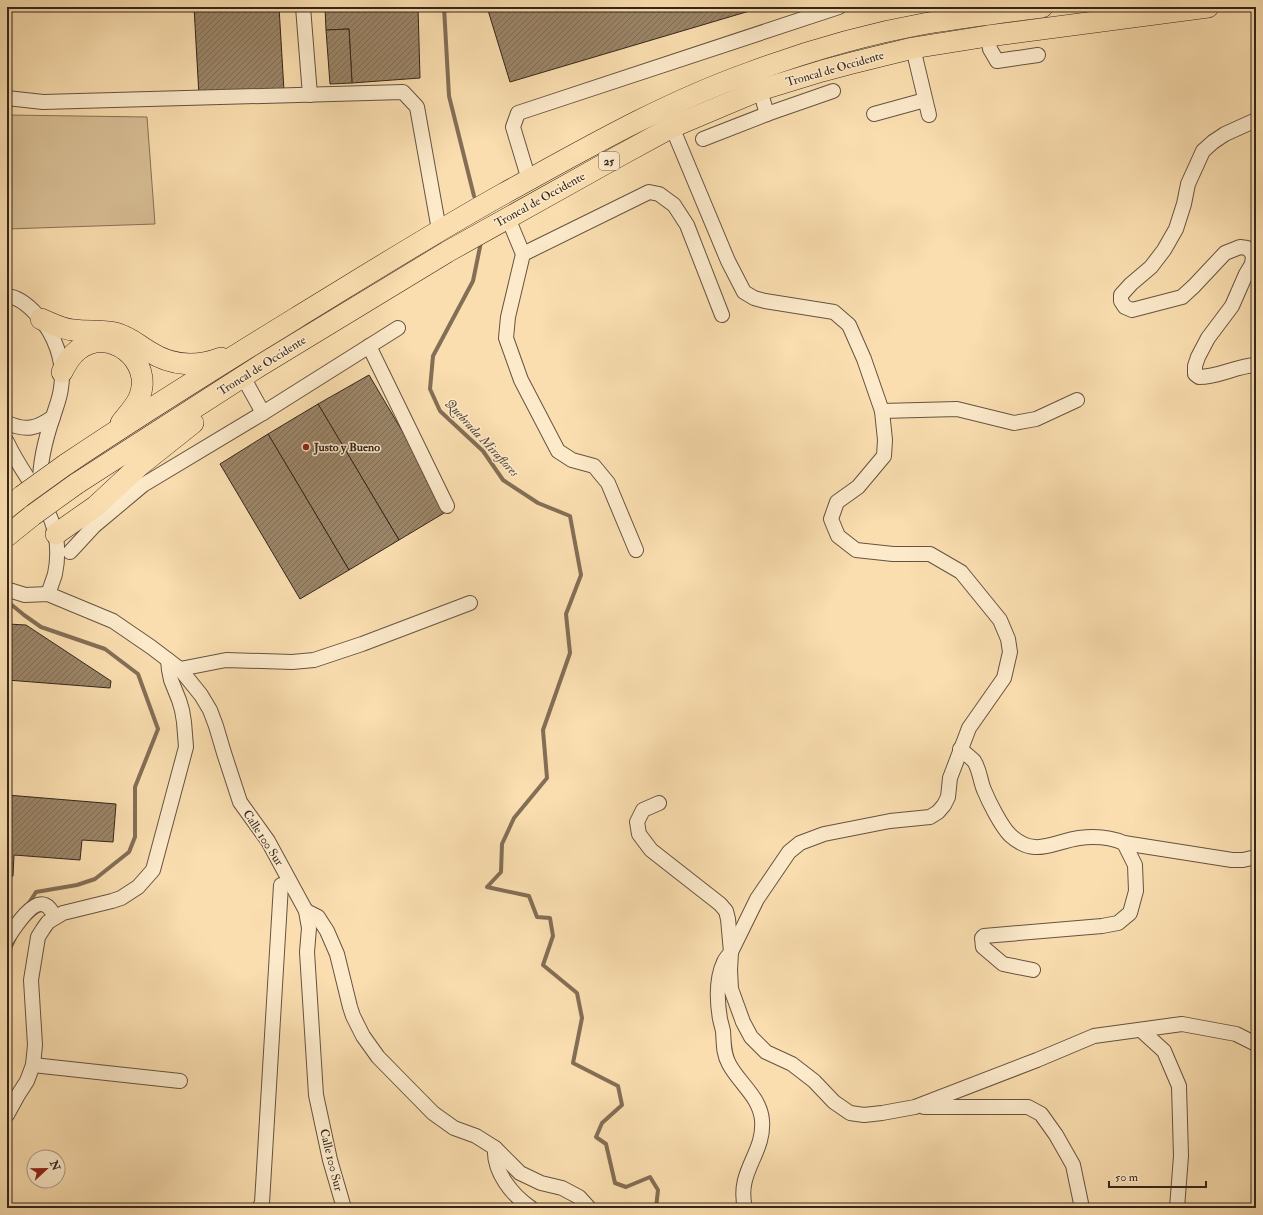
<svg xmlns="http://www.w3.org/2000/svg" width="1263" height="1215" viewBox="0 0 1263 1215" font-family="'IM FELL Double Pica',serif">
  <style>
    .pitch { fill: #d9bf96; stroke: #877258 }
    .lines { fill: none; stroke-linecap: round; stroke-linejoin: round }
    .stream { stroke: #836e56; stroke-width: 4 }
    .building { fill: url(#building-hatch); stroke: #35251b }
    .minor-casing { stroke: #665340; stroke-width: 16 }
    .highway-casing { stroke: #35251b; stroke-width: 22 }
    .minor { stroke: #fceacb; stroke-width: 14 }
    .highway { stroke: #fadeaf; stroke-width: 21 }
    .highway-bridge-casing { stroke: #35251b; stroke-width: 22; stroke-linecap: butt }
    .highway-bridge { stroke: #fadeaf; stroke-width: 21 }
    .poi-dot { fill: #8f2418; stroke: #fceacb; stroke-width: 1.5 }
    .labels { text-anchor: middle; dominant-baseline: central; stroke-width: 3; stroke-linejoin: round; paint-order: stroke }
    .shield { fill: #fceacb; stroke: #716050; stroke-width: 1 }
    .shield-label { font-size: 11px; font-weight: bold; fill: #35251b }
    .street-label { font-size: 12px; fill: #35251b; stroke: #fceacb }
    .poi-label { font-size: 12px; font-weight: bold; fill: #35251b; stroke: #fceacb; text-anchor: start }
    .water-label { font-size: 13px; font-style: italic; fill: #5c4a38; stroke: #fceacb }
  </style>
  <defs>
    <pattern id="building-hatch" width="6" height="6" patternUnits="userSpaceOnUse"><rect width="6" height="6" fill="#9b8568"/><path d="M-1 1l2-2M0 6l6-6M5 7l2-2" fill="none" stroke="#7f6d55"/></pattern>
  </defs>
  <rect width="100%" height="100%" fill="#fadeaf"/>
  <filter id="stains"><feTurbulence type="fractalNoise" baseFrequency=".005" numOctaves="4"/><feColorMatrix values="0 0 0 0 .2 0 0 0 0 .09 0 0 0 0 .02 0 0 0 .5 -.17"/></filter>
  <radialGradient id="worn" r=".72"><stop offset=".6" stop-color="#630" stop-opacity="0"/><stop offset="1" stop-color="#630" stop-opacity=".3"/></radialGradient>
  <!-- pitch -->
  <polygon class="pitch" points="7,115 147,117 155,224 7,229"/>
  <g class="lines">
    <!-- stream -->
    <g class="stream">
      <polyline points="444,7 449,96 474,196"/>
      <polyline points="481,242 473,281 433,356 430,389 440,411 483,451 503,480 538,503 570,516 581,575 566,614 570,653 543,730 547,778 514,818 502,844 501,872 487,887 529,896 537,917 550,918 553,936 543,965 577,993 582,1018 573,1063 618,1086 622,1105 602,1123 596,1137 606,1144 615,1183 626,1187 650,1177 658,1190 656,1208"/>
      <polyline points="7,601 24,615 41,627 105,649 138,674 158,729 135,787 135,837 129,852 95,879 77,885 36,892 27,906"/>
      <polyline points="7,955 15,938"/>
    </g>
  </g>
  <!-- building -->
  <g class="building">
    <polygon points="194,7 279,7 284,91 199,96"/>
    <polygon points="325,7 418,7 420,78 352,83 349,29 326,30"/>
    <polygon points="487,7 763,7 510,82"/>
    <polygon points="349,29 352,83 330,84 326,30"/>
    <polygon points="369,375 449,510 399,540 318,404"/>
    <polygon points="318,404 399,540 349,570 268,434"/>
    <polygon points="268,434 349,570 300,599 220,464"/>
    <polygon points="7,624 26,625 111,681 110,688 7,680"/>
    <polygon points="7,795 116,804 113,842 82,840 80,860 14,855 13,876 7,875"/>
  </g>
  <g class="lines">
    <!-- minor casing -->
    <g class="minor-casing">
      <g id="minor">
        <polyline points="303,7 310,95"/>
        <polyline points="988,36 990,49 997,61 1038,55"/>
        <polyline points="913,48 929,115"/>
        <polyline points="760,90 767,114 833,91"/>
        <polyline points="7,98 43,102 403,92 417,107 439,230"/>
        <polyline points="874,114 925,100"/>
        <path d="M1256,120L1225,134L1213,142L1203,151L1188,184L1184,204L1176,229L1164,250L1151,267L1131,284L1121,295V301L1125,307L1132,310L1182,297L1194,286L1225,253L1240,247L1247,248L1251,252L1253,256L1252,264L1246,274L1232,306L1208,338L1198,357L1195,366V374L1199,377C1219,377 1236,366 1256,365"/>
        <polyline points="672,127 728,261 744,292 754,298 765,301 834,312 849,325 864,359 882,411 885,440 884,456 858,487 837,502 831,519 838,536 856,550 893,554 930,554 961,572 1000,620 1008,639 1010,652 1004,678 969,728 950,778 948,797 944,805 938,812 930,817 890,821 824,834 800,843 789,852 757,899 731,952 730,970 731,989 743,1022 751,1037 766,1052 792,1064 814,1081 834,1102 850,1113 864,1115 882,1113 915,1107 1037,1060 1094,1036 1182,1024 1236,1034 1256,1044"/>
        <polyline points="703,139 767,114"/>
        <polyline points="529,180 513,127 518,113 839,7"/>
        <polyline points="508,218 523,254 508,317 506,338 521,380 558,451 572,460 594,466 608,483 636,550"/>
        <polyline points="523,254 649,192 659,194 674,205 687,225 722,315"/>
        <path d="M7,296C19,297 29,306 37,315C55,334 65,362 61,388C60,398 56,407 53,417C45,440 39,465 40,489"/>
        <polyline points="369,346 447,506"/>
        <polyline points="247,384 263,413 398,328"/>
        <polyline points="882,411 957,409 1014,423 1036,419 1077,400"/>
        <path d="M7,423C26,431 36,429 53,417"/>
        <path d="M7,442C29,490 67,515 55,574C53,581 50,588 48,594"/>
        <polyline points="70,552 94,526 143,485 263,413"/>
        <polyline points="7,591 9,590 25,595 48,594 113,621 151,647 180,669 201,695 210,710 216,726 224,753 240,802 268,841 306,911 309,928 307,952 316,1095 330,1160 344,1208"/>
        <polyline points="180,669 226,660 292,662 314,660 362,644 470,603"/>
        <path d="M960,749C965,753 970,757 974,761C980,770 980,781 984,790C989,802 1001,826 1010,835C1035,858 1052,842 1079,838C1094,836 1110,837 1124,843L1232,860H1243L1256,857"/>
        <path d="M659,803L643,810L637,822L639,834L651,850L720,904L726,911L728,919L731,952C729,955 725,959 724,962C716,979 717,1001 720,1019C721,1023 722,1027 723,1031C724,1043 723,1053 729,1064C739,1083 760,1097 762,1120C765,1154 736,1171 745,1208"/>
        <path d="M306,911L318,917L327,931L337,954L350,1007L353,1016L363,1036L378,1057L433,1113L454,1128L476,1136L495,1148C493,1172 513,1196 531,1208"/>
        <path d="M7,939C13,930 32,899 45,905C50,907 53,913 55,917"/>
        <polyline points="1033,970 1003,964 983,947 982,938 984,936 1102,926 1118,923 1130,913 1136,891 1135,865 1124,843"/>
        <polyline points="1141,1030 1164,1051 1179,1086 1181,1156 1177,1208"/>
        <polyline points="33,1065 180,1081"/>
        <polyline points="924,1107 1028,1107 1041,1114 1056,1135 1073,1165 1082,1208"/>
        <polyline points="7,1115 18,1095 27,1081 33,1065 35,1045 31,980 38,937 43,929 48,922 63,913 112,901 121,898 138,887 153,870 186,747 184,722 182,710 179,700 171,680 169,670 168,660"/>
        <polyline points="495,1148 520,1173 541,1183 562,1188 579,1197 589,1208"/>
        <polyline points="259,1208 262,1203 281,885"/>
      </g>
    </g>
    <!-- highway casing -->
    <g class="highway-casing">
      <g id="highway">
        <path d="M41,319C51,323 61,329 73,330C87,332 101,330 115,333C130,337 138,345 150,352C172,366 197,367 221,358"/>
        <path d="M62,372C66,364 70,356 78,350C109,325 155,361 139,398C135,407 127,415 121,423"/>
        <path d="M65,465C141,414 218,366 296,318C365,276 433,233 503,194C583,150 662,104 749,73C807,51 867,34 928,23C966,17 1004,12 1042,7"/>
        <polyline points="76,484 261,365 447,252 619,156 672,127 717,108 760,90 822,71 852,63 913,48 988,36 1208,7"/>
        <polyline points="7,508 22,496"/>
        <polyline points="56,534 96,506 139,466 193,423"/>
        <polyline points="7,536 33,515"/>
      </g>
    </g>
    <!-- minor -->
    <use href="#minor" class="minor"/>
    <!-- highway -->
    <use href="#highway" class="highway"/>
    <!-- highway-bridge casing -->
    <g class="highway-bridge-casing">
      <g id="highway-bridge">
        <polyline points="22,496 65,465"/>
        <polyline points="33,515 76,484"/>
      </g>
    </g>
    <!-- highway-bridge -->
    <use href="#highway-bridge" class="highway-bridge"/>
  </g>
  <!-- markers -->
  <circle class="poi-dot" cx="306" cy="447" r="4"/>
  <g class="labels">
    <!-- shield labels -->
    <rect class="shield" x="599" y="152" width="20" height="18" rx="3"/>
    <g class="shield-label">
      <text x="609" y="161">25</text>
    </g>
    <!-- street labels -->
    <g class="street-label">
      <text transform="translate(835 69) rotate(-16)">Troncal de Occidente</text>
      <text transform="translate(540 200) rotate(-29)">Troncal de Occidente</text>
      <text transform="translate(262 366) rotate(-32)">Troncal de Occidente</text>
      <text transform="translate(263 838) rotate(57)">Calle 100 Sur</text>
      <text transform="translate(331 1160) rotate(76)">Calle 100 Sur</text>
    </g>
    <!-- poi labels -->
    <g class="poi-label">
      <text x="314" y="447">Justo y Bueno</text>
    </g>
    <!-- water labels -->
    <g class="water-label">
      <text transform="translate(482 438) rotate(47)">Quebrada Miraflores</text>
    </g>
  </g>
  <!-- margin -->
  <rect width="1263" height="1215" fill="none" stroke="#fadeaf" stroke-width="24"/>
  <rect x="8" y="8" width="1247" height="1199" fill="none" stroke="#35251b" stroke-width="2"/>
  <rect x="12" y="12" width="1239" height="1191" fill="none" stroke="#35251b"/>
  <!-- north arrow -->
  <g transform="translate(46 1169) rotate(68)"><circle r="19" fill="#fceacb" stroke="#ac9b85"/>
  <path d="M0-3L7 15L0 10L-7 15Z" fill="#8f2418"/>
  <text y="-6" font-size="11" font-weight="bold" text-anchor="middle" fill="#35251b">N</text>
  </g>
  <!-- scale -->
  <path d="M1109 1181v6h97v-6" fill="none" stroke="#35251b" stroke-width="2"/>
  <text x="1115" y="1181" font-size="12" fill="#35251b" stroke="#fceacb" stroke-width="3" paint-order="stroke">50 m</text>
  <rect width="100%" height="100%" filter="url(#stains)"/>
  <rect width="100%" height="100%" fill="url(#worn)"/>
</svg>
